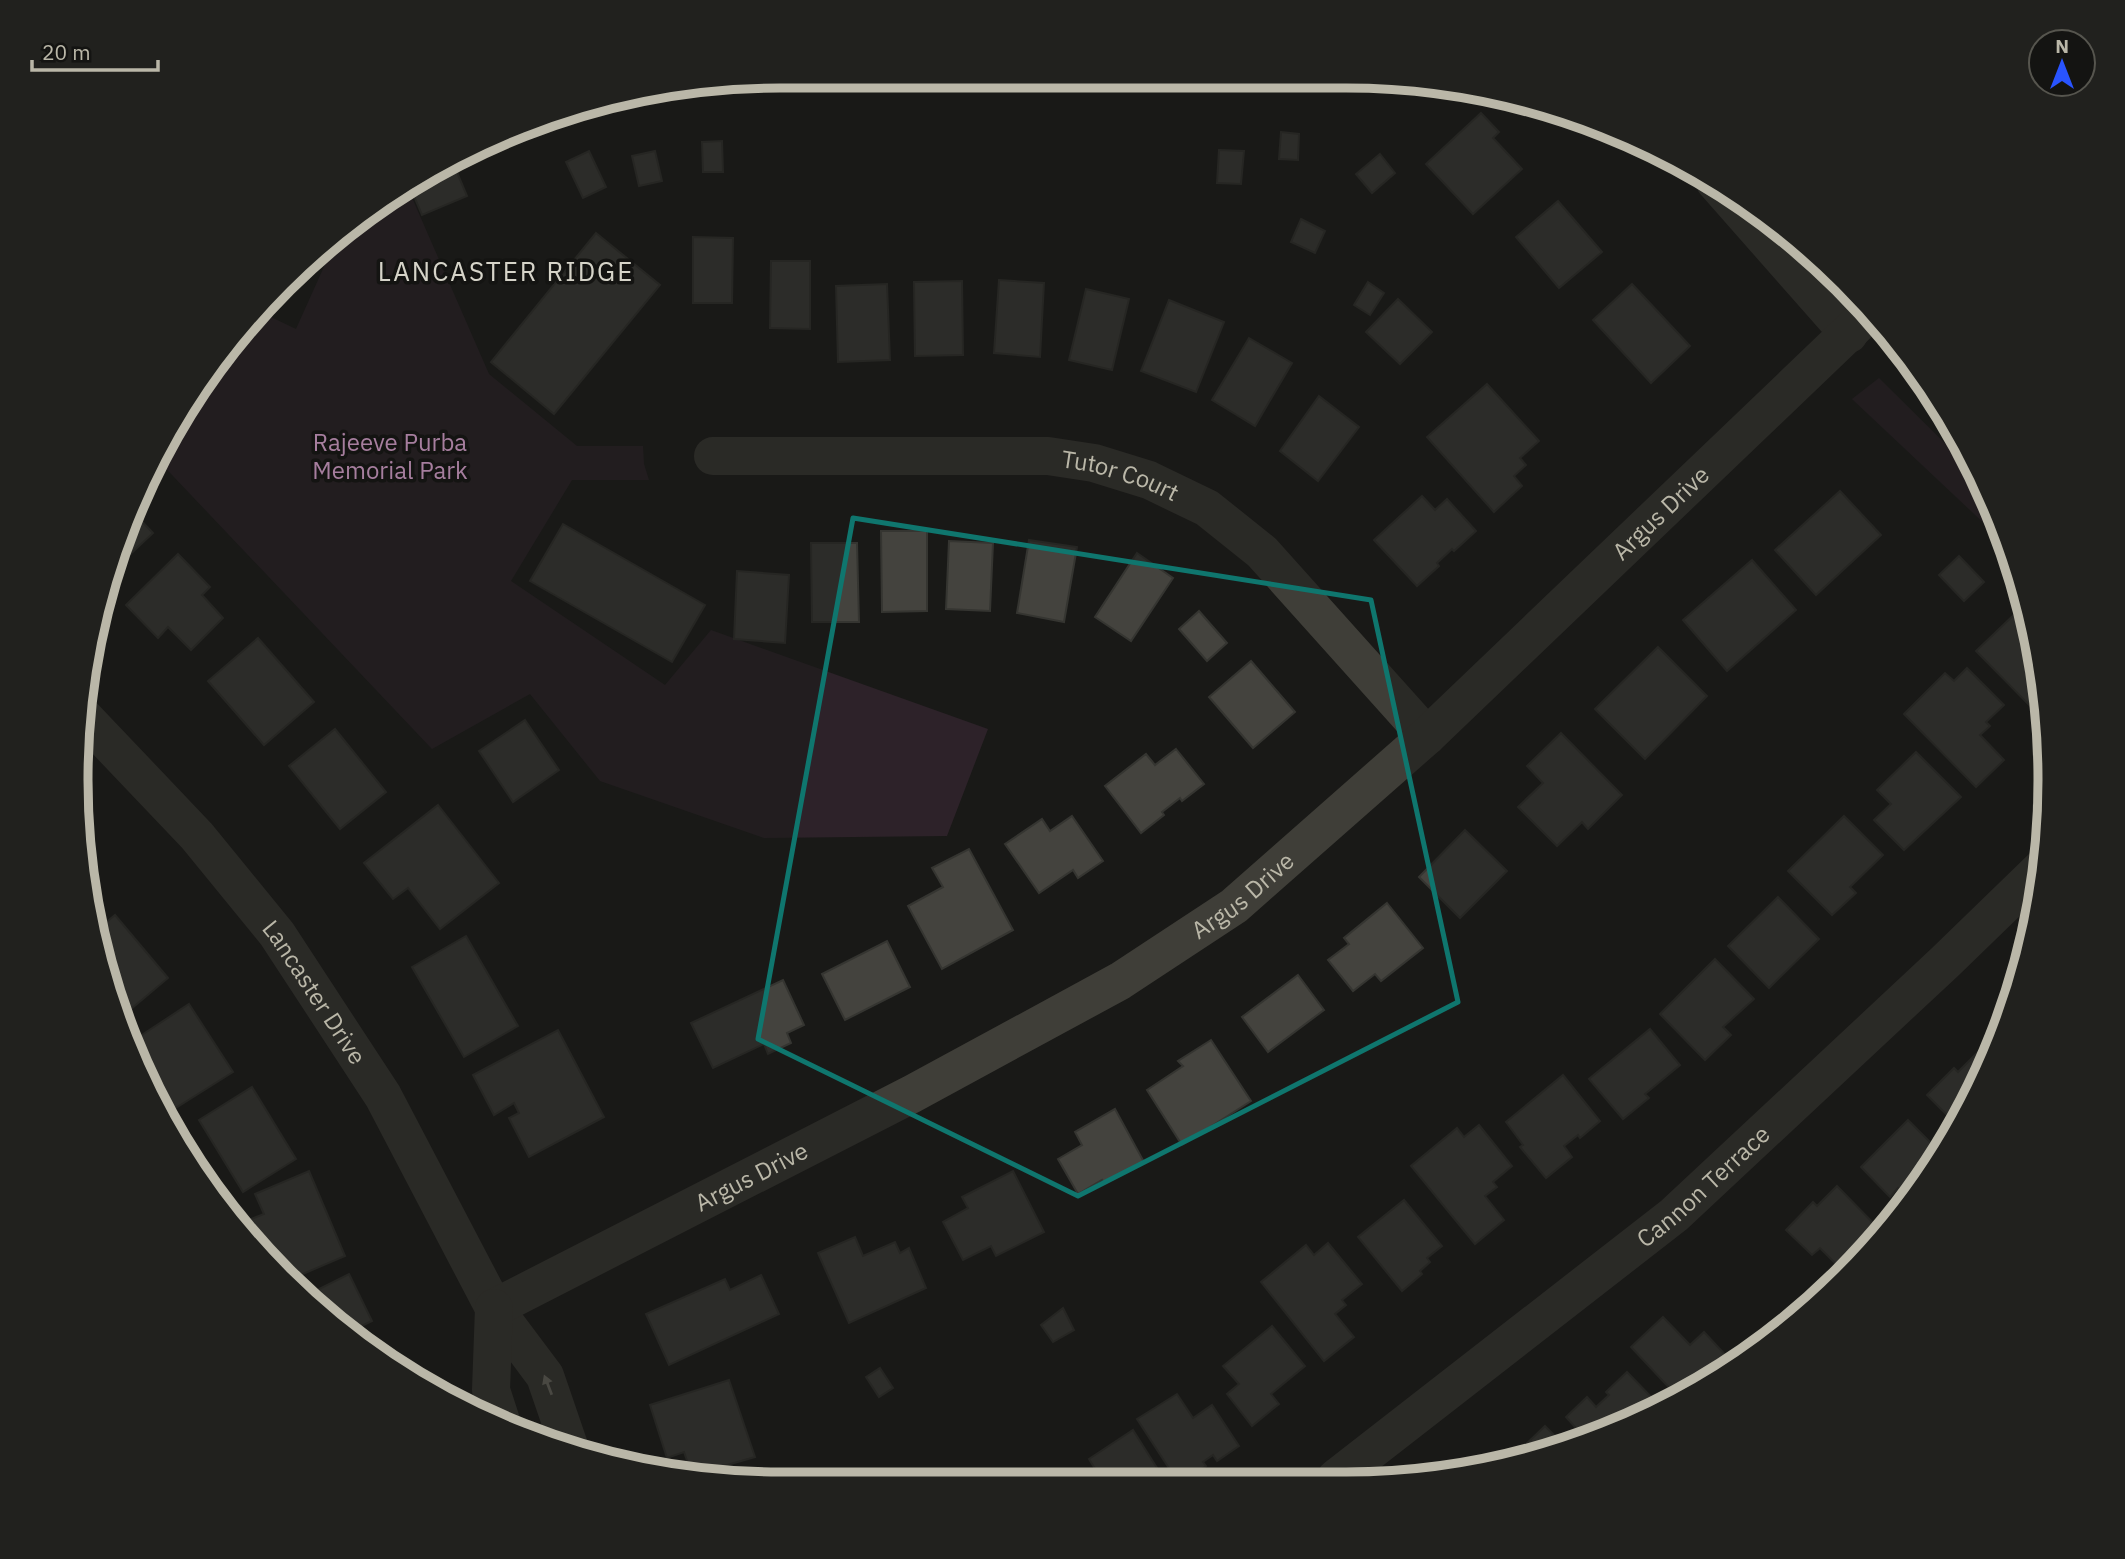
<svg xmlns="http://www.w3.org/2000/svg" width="2125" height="1559" viewBox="0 0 2125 1559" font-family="'IBM Plex Sans',sans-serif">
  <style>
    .green { fill: #2d2229 }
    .building { fill: #44433e; stroke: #353531; stroke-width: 2 }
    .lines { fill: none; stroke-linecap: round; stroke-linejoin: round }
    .minor { stroke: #3f3e38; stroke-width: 38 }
    .oneway { fill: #838176 }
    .marked { fill: none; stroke: #0f766e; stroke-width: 5; stroke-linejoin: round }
    .labels { text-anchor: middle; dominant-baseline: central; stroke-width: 7; stroke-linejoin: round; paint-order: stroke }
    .park-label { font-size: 24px; fill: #a67e9e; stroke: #141412 }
    .street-label { font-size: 24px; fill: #bab7a8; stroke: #141412 }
    .neighbourhood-label { font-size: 26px; letter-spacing: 2px; fill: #d6d4c9; stroke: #141412 }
    .rim { fill: none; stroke: #bab7a8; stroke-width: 9 }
  </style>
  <rect width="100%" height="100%" fill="#191917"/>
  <!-- green -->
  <g class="green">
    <polygon points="406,184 489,374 577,446 643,446 644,464 649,480 572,480 511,581 665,685 711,630 988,729 947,836 764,838 600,781 530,694 432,749 155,457 250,315 256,310 296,329 336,240 389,194"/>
    <polygon points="1879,378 1981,479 2006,544 1852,399"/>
  </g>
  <!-- building -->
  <g class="building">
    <polygon points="778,75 821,75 821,85 778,84"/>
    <polygon points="850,75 894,75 894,82 850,81"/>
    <polygon points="894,75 935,75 935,83 894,82"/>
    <rect x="967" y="75" width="43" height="3"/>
    <rect x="1010" y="75" width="41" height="3"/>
    <polygon points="1079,75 1121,75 1122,88 1079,88"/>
    <polygon points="1121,75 1167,75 1167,87 1122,88"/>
    <rect x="1193" y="75" width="45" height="10"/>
    <polygon points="1238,75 1282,75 1282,86 1238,85"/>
    <polygon points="1310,75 1346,75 1386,80 1310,80"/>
    <polygon points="589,102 591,107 548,123 546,118"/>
    <polygon points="1481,113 1499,132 1493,138 1522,169 1473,214 1426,164"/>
    <polygon points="510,132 514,141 478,155 474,146"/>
    <polygon points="1281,132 1299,134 1298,160 1279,159"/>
    <polygon points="722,141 723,172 703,172 702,142"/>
    <polygon points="1219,150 1244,151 1241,184 1217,183"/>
    <polygon points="589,151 606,187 583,198 566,162"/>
    <polygon points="655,151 662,181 639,186 632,156"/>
    <polygon points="1380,154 1395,173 1372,193 1356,174"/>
    <polygon points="451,158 467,196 422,215 408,182"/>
    <polygon points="1558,201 1602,252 1559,288 1516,237"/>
    <polygon points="1301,219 1325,231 1315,253 1291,242"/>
    <polygon points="596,233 660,285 554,414 491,362"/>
    <polygon points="693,237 733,238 732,303 693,303"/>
    <polygon points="771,261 810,261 810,329 770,328"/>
    <polygon points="999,280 1044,283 1040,357 994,353"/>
    <polygon points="962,281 963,355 915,356 914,282"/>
    <polygon points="1368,282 1384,293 1370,315 1354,305"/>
    <polygon points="887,284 890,360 838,362 836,286"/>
    <polygon points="1632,284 1690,346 1651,383 1593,320"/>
    <polygon points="1086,289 1129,299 1112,370 1069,360"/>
    <polygon points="1398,299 1432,332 1400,364 1366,332"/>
    <polygon points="1169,300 1224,322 1196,392 1141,371"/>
    <polygon points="1249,338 1292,363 1255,426 1212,400"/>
    <polygon points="1487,384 1539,441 1520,458 1526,465 1514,476 1522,486 1494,512 1427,437"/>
    <polygon points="1319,396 1359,427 1318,481 1280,451"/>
    <polygon points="1840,491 1881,535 1816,595 1775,550"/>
    <polygon points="1422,496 1435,510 1447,499 1476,531 1454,551 1452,549 1437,563 1439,566 1417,586 1374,540"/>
    <polygon points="132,511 153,533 108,575"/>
    <polygon points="563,524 705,605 672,662 530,581"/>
    <polygon points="881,531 927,531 927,611 882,612"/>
    <polygon points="1029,540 1077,547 1064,622 1017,613"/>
    <polygon points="949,541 993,543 990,611 946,609"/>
    <polygon points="811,543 857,543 859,622 812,622"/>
    <polygon points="1137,553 1173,578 1131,641 1095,617"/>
    <polygon points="178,554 210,587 202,595 223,618 191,650 168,627 158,638 126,605"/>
    <polygon points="1959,556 1984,582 1964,601 1939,575"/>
    <polygon points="1752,560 1796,610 1727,671 1683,620"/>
    <polygon points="737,571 789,575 785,643 734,639"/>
    <polygon points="2019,610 2027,618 2029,616 2046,722 1976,651"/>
    <polygon points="1199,611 1227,643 1207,661 1179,629"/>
    <polygon points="258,638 314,702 264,745 208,681"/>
    <polygon points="1658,647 1707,696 1645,759 1595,709"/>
    <polygon points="1251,661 1295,712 1253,748 1209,697"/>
    <polygon points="1967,668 2004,705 1986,722 1990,726 1980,735 2004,760 1976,787 1904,714 1945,673 1954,681"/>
    <polygon points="525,720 559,770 513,802 479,751"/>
    <polygon points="335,729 386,792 340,829 289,766"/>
    <polygon points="1561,733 1622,795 1588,829 1582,822 1557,846 1518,807 1543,783 1527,766"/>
    <polygon points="1176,749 1204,784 1182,801 1180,798 1162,812 1164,815 1141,833 1105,786 1146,754 1155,765"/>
    <polygon points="1916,752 1961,797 1904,850 1874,820 1891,804 1877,790"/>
    <polygon points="438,805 499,883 440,929 408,888 393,899 364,863"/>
    <polygon points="1072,816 1103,861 1078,878 1073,870 1039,893 1005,844 1042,819 1050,831"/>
    <polygon points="1844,816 1883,855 1850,887 1856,893 1832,915 1788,871"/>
    <polygon points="1465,830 1507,871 1460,918 1419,877"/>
    <polygon points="969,849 1013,930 942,969 908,906 943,887 932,868"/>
    <polygon points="81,871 100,890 89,900"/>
    <polygon points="1778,897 1819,939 1769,988 1728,946"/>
    <polygon points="1387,903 1423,948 1381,981 1375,974 1353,991 1328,960 1349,944 1344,938"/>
    <polygon points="115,915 168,978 125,1014 117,1004 97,930"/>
    <polygon points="466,936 518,1026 464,1057 412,967"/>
    <polygon points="887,941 910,987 845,1020 822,974"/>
    <polygon points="1715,959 1754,999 1723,1027 1731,1035 1705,1060 1660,1014"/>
    <polygon points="1298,975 1324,1010 1268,1052 1242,1017"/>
    <polygon points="783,980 804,1025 787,1033 791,1043 768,1054 764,1044 713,1068 691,1023"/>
    <polygon points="189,1004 233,1072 166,1114 128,1044"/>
    <polygon points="1650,1029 1680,1065 1645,1094 1649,1098 1623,1119 1589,1079"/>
    <polygon points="558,1030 604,1117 529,1157 509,1118 519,1113 514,1103 494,1115 473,1075"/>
    <polygon points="1211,1040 1251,1101 1182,1145 1147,1090 1183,1066 1178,1061"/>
    <polygon points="1978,1052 1987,1061 1963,1115 1962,1113 1954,1122 1927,1095 1954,1068 1958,1072"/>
    <polygon points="1563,1075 1600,1121 1580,1138 1578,1135 1564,1146 1572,1157 1546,1178 1520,1147 1523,1145 1506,1122"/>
    <polygon points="252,1087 296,1159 243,1192 199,1120"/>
    <polygon points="1115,1109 1144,1162 1104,1184 1102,1180 1078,1194 1058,1159 1082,1145 1075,1132"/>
    <polygon points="1908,1120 1940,1152 1908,1198 1898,1188 1890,1197 1861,1167"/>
    <polygon points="1479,1125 1512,1166 1493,1182 1497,1187 1485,1196 1504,1220 1475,1244 1411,1166 1457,1128 1464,1137"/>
    <polygon points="309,1171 345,1256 291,1279 255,1243 246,1221 264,1214 255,1194"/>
    <polygon points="1013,1171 1044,1232 996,1256 991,1246 963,1260 943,1222 968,1208 962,1197"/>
    <polygon points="1837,1186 1883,1233 1875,1244 1844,1272 1820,1248 1812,1255 1786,1230 1813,1202 1817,1206"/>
    <polygon points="1404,1200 1442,1246 1427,1258 1430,1262 1420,1271 1422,1274 1402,1291 1358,1237"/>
    <polygon points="855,1237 863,1256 895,1242 900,1253 909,1248 926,1288 849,1323 818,1253"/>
    <polygon points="1328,1243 1362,1284 1342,1300 1346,1305 1335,1314 1354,1337 1324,1361 1261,1282 1306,1245 1314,1255"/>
    <polygon points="349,1274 372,1321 351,1331 356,1342 307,1295"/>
    <polygon points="761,1275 779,1314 669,1365 646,1314 725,1279 730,1290"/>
    <polygon points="1063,1308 1074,1330 1053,1342 1041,1325"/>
    <polygon points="1663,1317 1690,1345 1704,1332 1732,1362 1676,1395 1631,1347"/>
    <polygon points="1272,1326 1305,1366 1271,1394 1279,1404 1252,1426 1227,1394 1239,1384 1223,1366"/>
    <polygon points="880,1368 893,1388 879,1397 866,1377"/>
    <polygon points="1627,1372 1659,1405 1615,1430 1585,1438 1566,1417 1587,1397 1596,1407 1609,1395 1606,1392"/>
    <polygon points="729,1380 755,1457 692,1475 684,1452 667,1458 650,1405"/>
    <polygon points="1177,1394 1193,1418 1212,1405 1239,1446 1217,1461 1213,1455 1203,1462 1206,1466 1186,1479 1176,1479 1137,1419"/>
    <polygon points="1545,1426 1563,1444 1526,1454 1528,1452 1523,1447"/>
    <polygon points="1133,1430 1164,1479 1102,1480 1089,1459"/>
  </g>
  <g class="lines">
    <!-- minor -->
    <g class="minor">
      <polyline points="1715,182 1849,334"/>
      <path id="s1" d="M713,456H1048L1094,463L1149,480L1207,508L1262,552L1427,736"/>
      <path id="s2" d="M81,714L197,836L277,934L383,1096L494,1308L545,1376L570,1449"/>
      <path id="s3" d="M494,1308L912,1094L1120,981L1234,906L1427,736L1869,313"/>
      <polyline points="494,1308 491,1390 502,1424"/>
      <path id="s4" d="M1336,1478L1674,1215L1945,962L2044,866"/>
    </g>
  </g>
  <!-- one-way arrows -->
  <defs><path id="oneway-solid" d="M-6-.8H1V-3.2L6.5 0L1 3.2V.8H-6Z" transform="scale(1.75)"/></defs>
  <use class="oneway" href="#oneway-solid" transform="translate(548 1385) rotate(-111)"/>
  <!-- marked area -->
  <path d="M0 0H2125V1559H0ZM853,518L1371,600L1458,1002L1078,1196L758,1039Z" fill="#191917" fill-opacity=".55" fill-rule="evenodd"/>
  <path class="marked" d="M853,518L1371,600L1458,1002L1078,1196L758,1039Z"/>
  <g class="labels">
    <!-- park labels -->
    <g class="park-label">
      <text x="390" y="442">Rajeeve Purba<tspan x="390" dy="28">Memorial Park</tspan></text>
    </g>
    <!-- street labels -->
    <g class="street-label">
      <text stroke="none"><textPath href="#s1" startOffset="410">Tutor Court</textPath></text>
      <text stroke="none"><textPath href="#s3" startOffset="1423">Argus Drive</textPath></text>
      <text stroke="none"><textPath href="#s3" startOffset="856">Argus Drive</textPath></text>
      <text stroke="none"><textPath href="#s2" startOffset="364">Lancaster Drive</textPath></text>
      <text stroke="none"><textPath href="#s3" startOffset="289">Argus Drive</textPath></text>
      <text stroke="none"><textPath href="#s4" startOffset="469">Cannon Terrace</textPath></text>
    </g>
    <!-- neighbourhood labels -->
    <g class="neighbourhood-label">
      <text x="506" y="271">LANCASTER RIDGE</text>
    </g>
  </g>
  <!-- crop -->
  <path d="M0 0H2125V1559H0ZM780 88H1346A692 692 0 0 1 2038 780V780A692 692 0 0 1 1346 1472H780A692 692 0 0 1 88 780V780A692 692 0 0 1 780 88Z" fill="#21211e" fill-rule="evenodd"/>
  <path class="rim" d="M780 88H1346A692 692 0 0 1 2038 780V780A692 692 0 0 1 1346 1472H780A692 692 0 0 1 88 780V780A692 692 0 0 1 780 88Z"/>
  <!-- north arrow -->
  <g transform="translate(2062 63)"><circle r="33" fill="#141412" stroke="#56554e" stroke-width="2"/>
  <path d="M0-5L12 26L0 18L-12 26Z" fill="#2954ff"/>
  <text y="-10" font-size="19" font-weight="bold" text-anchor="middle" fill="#bab7a8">N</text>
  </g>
  <!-- scale -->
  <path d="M32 60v10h126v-10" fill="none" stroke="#bab7a8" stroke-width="3.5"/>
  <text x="42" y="60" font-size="21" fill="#bab7a8" stroke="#141412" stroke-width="5" paint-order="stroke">20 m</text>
</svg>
